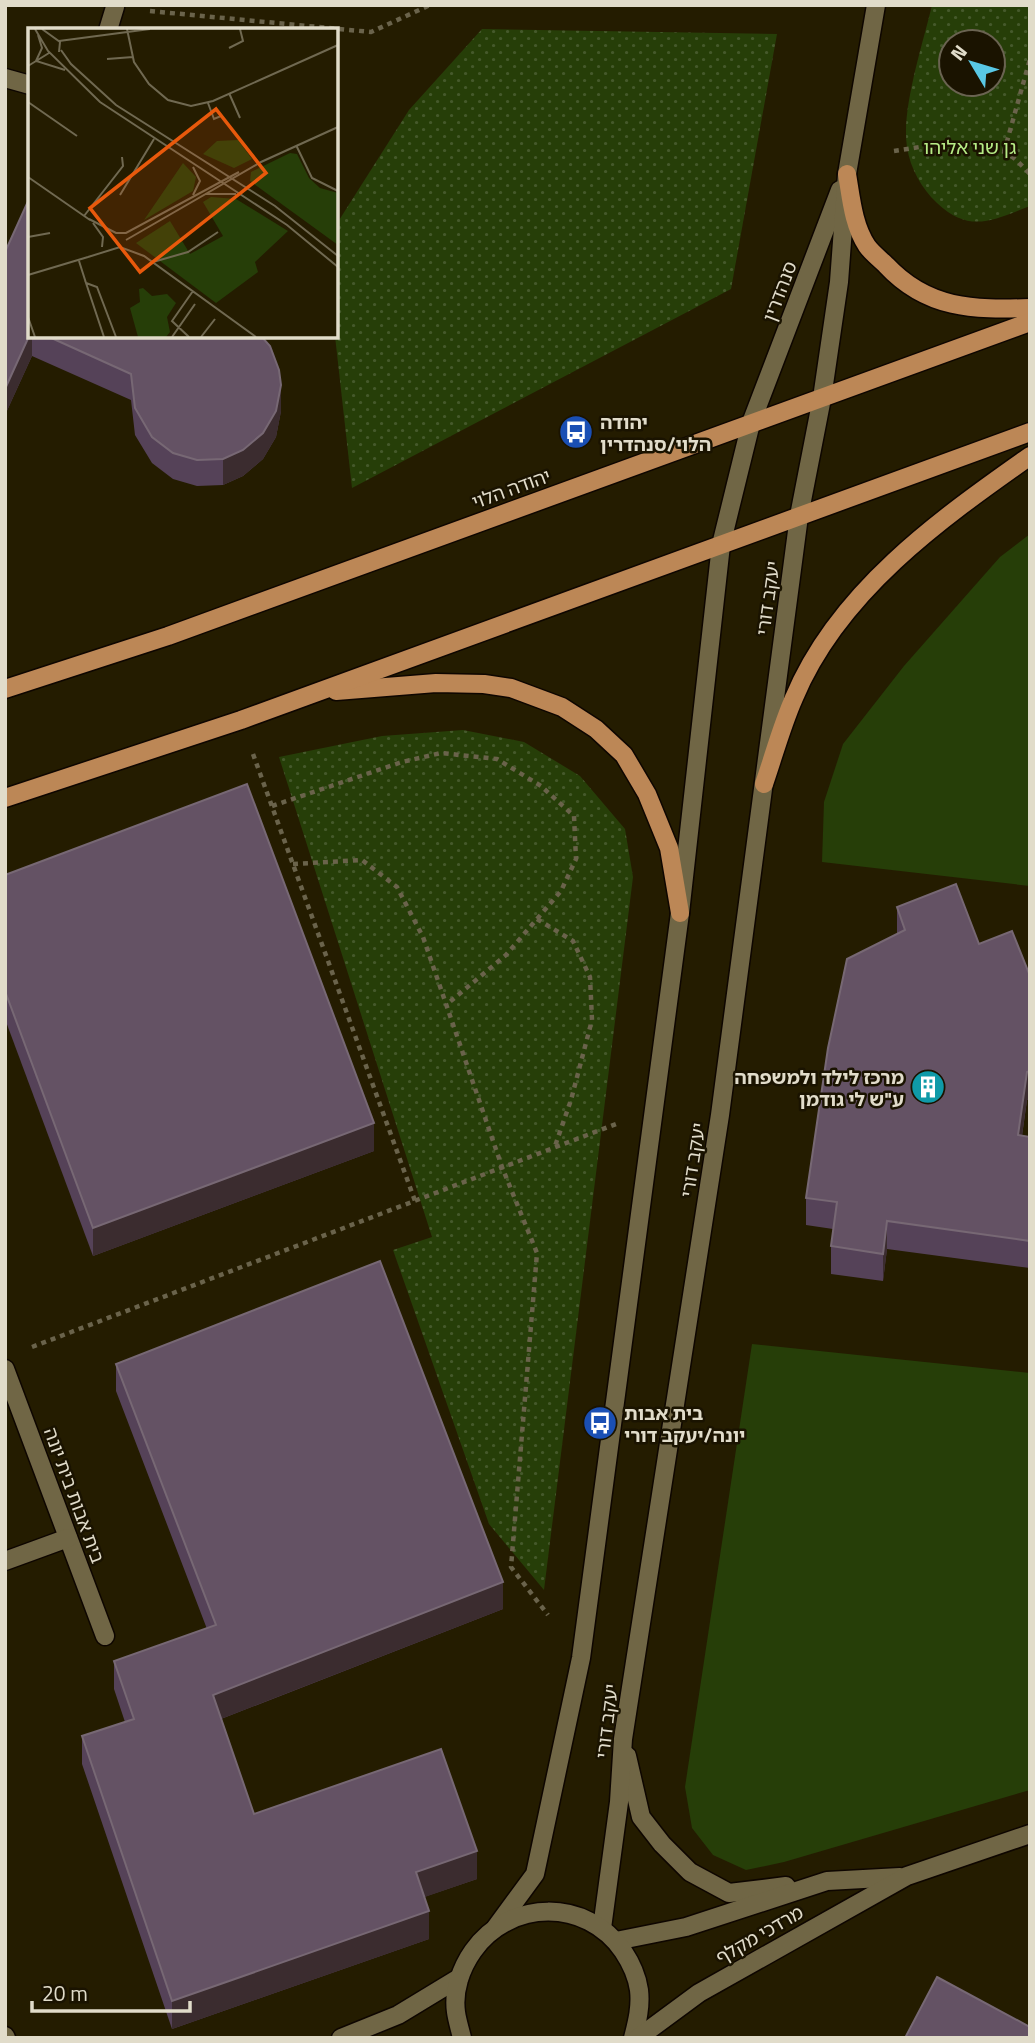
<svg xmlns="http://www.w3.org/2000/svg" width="1035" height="2043" viewBox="0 0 1035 2043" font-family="'Titillium Web','Noto Sans Hebrew',sans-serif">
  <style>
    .grass { fill: #263e08 }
    .park { fill: url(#park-dots); fill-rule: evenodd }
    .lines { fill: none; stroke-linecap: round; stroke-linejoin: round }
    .minor-casing { stroke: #0e0600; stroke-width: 21 }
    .major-casing { stroke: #0e0600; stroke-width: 21 }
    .path { stroke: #6a634b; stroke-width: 4.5; stroke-dasharray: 5 5; stroke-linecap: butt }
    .minor { stroke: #706645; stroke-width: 18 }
    .major { stroke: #bc8756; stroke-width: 18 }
    .wall { fill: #554258 }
    .shaded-wall { fill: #3b2c2f }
    .building { fill: #645264; stroke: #776874; stroke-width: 2 }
    .labels { text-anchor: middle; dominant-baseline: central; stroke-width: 5; stroke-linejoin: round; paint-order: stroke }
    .park-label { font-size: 19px; fill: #b7ec86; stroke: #1a1300 }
    .street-label { font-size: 19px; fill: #e1dcca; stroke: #1a1300 }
    .poi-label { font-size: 19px; font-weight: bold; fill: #e1dcca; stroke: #1a1300; text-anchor: start }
    .inset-road { fill: none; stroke: #706951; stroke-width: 2 }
    .view { fill: #e8590c; fill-opacity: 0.15; stroke: #e8590c; stroke-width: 3.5 }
    .inset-edge { fill: none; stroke: #e1dcca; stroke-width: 3.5 }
  </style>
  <defs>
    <pattern id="park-dots" width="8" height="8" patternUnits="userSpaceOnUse" patternTransform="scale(1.75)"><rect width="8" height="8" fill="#263e08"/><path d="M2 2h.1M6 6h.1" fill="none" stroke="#45592b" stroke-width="1.8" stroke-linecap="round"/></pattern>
  </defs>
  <rect width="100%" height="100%" fill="#241c00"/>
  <!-- grass -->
  <g class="grass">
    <polygon points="1030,534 1030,886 822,862 824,802 843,744 904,666 1000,557"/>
    <polygon points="752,1344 1030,1373 1030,1790 784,1862 746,1870 713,1855 692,1828 685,1787"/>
  </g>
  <!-- park -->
  <g class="park">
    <path d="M932,5H1030V206C993,220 970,234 937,203C922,189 910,168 907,147C901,109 923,44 932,5ZM951,42H993V84H951Z"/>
    <polygon points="482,29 777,34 731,289 352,488 335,336 336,225 409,110"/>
    <polygon points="463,730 524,742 580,776 625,829 633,877 544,1590 489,1524 393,1250 432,1237 279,757 382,736"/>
  </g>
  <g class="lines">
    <!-- minor casing -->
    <g class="minor-casing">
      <g id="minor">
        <polyline points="108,30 115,7"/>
        <polyline points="5,78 30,85"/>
        <polyline points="5,1369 105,1636"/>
        <polyline points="5,1561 68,1538"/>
        <polyline points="627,1756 641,1817 662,1844 690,1872 729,1893 786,1886"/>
        <polyline points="496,1927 535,1874 581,1658 680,913 721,545 751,423 840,190"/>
        <polyline points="602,1928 619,1802 623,1739 720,1115 799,516 822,398 839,282 847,174 876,5"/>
        <polyline points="616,1941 686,1927 827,1881 900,1877"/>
        <polyline points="5,2036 6,2038"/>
        <polyline points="341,2038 398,2015 459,1978"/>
        <path d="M462,2038C460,2029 457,2020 456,2012C453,1991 461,1968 473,1951C510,1899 586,1898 623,1951C631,1963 637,1976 639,1990C641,2007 637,2022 633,2038"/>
        <polyline points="638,2038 699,1993 907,1876 1030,1834"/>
      </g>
    </g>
    <!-- major casing -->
    <g class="major-casing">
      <g id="major">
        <path d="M847,174C851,197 853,225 867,246C872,253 880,259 886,265C927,309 973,310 1030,308"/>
        <polyline points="5,689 168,636 1030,322"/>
        <polyline points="336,691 436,683 484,684 511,688 562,707 596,729 624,755 647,794 669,848 680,913"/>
        <path d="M764,784C774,755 782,725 794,698C838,592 939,520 1030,456"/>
        <polyline points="5,798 241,720 1030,432"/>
      </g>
    </g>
    <!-- path -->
    <g class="path">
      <polyline points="150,11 371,32 430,5"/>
      <path d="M894,151C928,146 972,136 1004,152C1014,156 1022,166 1030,174"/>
      <polyline points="1004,152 1030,59"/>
      <polyline points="253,754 415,1201"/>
      <polyline points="272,806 402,762 441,753 497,759 541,786 574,816 576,859 561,891 506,955 446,1005"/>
      <polyline points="293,864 362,860 397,887 423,937 502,1167 537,1253 511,1567 548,1615"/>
      <polyline points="537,919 573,941 590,977 592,1020 571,1100 555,1146"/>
      <polyline points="32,1347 616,1124"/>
    </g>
    <!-- minor -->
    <use href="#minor" class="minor"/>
    <!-- major -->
    <use href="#major" class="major"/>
  </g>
  <!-- wall -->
  <g class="wall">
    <polygon points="5,252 30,336 261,336 281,411 276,437 263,459 243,476 223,485 197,486 173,479 152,463 135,435 131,400 32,356 5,415"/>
    <polygon points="5,875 374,1151 93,1256 5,1019"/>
    <polygon points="897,907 979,944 1030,976 1030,1099 1027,1100 1022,1136 1030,1137 1030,1268 887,1249 883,1281 831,1274 831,1246 833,1229 806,1225 806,1198 897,934"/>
    <polygon points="116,1364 503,1609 221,1719 254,1814 477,1879 424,1897 429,1939 172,2029 82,1764 82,1736 125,1722 114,1689 114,1661 207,1629 116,1391"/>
  </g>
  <!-- shaded-wall -->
  <g class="shaded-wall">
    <polygon points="30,334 30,336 32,336 32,356 5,415 5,389"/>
    <polygon points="281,385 281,411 276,437 263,459 243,476 223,485 223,459"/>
    <polygon points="1030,1071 1030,1099 1027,1100 1018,1163 1018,1135 1027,1072"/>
    <polygon points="374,1123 374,1151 93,1256 93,1228"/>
    <polygon points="887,1221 887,1249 883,1281 883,1254"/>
    <polygon points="503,1582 503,1609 213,1722 213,1695"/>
    <polygon points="477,1851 477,1879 416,1900 416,1872"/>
    <polygon points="429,1911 429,1939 172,2029 172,2001"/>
  </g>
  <!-- building -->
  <g class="building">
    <polygon points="30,197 30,334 5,389 5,252"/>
    <polygon points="47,336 261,336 270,346 279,370 281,385 276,411 263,433 243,450 223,459 197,460 173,453 152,437 135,408 131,374"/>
    <polygon points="247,784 374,1123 93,1228 5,991 5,875"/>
    <polygon points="956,884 979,944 1012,931 1030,976 1030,1071 1027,1072 1018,1135 1030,1137 1030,1241 887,1221 883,1254 831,1246 837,1202 806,1198 828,1048 847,959 905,930 897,907"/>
    <polygon points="380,1261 503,1582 213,1695 254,1814 441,1749 477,1851 416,1872 429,1911 172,2001 82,1736 134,1719 114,1661 216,1625 116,1364"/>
    <polygon points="937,1977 1030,2027 1030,2038 905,2038"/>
  </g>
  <!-- icons -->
  <defs>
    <g id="bus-disc" transform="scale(1.75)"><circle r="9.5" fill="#1a4fb4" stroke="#1a1300"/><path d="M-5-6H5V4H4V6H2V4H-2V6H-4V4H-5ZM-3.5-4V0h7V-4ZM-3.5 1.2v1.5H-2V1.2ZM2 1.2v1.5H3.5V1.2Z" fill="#fff"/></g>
    <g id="building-disc" transform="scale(1.75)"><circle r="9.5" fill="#0f9aa8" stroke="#1a1300"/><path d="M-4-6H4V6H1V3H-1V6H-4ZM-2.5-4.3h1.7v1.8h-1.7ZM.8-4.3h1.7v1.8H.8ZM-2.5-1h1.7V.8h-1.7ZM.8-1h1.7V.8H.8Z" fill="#fff"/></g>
  </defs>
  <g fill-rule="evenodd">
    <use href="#bus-disc" x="576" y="432"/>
    <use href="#building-disc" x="928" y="1087"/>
    <use href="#bus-disc" x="600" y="1423"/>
  </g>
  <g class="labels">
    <!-- park labels -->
    <g class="park-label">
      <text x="970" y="146">גן שני אליהו</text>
    </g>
    <!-- street labels -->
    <g class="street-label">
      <text transform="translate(779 291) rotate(-69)">סנהדרין</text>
      <text transform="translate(511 488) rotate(-20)">יהודה הלוי</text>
      <text transform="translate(767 598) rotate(-82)">יעקב דורי</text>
      <text transform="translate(692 1160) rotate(-81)">יעקב דורי</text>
      <text transform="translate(75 1495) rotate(70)">בית אבות בית יונה</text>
      <text transform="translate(606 1721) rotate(-83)">יעקב דורי</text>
      <text transform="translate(759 1934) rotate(-30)">מרדכי מקלף</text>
    </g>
    <!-- poi labels -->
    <g class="poi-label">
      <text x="600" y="421">יהודה<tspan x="600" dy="22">הלוי/סנהדרין</tspan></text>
      <text x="904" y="1076" text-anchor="end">מרכז לילד ולמשפחה<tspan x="904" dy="22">ע"ש לי גודמן</tspan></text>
      <text x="624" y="1412">בית אבות<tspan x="624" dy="22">יונה/יעקב דורי</tspan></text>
    </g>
  </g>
  <!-- overview -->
  <g transform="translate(28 28)">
    <rect width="310" height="310" fill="#241c00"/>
    <path d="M183,169L208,171L260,203L227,234L230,244L188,275L108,215L142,193L162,226L195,208L175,174Z" fill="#263e08"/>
    <path d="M210,112L224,131L206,140L175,126L189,113ZM262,125L269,126L281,150L292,160L310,165V217L222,153L223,144ZM155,135L168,149L165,163L116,192ZM115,260L124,268L139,266L148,275L139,289L142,304L138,309H110L102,280L112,274L111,261Z" fill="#263e08"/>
    <path class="inset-road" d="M7,1L20,23L72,74L259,197L310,239M14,1L32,14L31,24M99,1L106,34L121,56L140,72L163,78L185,73L310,17M10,7L14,20L8,33L37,42M31,13L122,1M201,20L215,13L212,1M33,22L43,36L88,77L247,178L310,228M79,31L105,29M0,38L21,25M201,65L212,90M0,74L49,108M180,75L186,91L193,88M268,117L284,150L310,163M0,149L62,192M177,166H208M92,167L126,111M165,167L172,153L165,139M56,188L95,138L94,129M61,191L88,205H98L211,144M65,195L75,209L74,219M0,209L22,205M98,212L233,134L310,99M60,229L92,219L116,228L228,309M51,233L58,255M125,234L160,224L190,204M0,247L60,229M0,289L7,309M76,309L58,255L69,259L88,309M144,309L167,276M161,309L144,293L165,263M173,309L187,291"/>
    <path class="view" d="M188,81L238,145L112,244L62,180Z"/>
    <rect width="310" height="310" class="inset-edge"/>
  </g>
  <!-- border -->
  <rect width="1035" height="2043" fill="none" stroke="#e1dcca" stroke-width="14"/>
  <!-- north arrow -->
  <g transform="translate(972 63) rotate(308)"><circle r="33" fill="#1a1300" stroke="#6a6351" stroke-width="2"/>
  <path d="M0-5L12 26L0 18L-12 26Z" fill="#59c8e5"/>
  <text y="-10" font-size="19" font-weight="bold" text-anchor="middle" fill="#e1dcca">N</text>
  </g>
  <!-- scale -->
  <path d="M32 2001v10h158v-10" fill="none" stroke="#e1dcca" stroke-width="3.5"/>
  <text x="42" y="2001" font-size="21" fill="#e1dcca" stroke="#1a1300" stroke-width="5" paint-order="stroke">20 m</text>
</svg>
